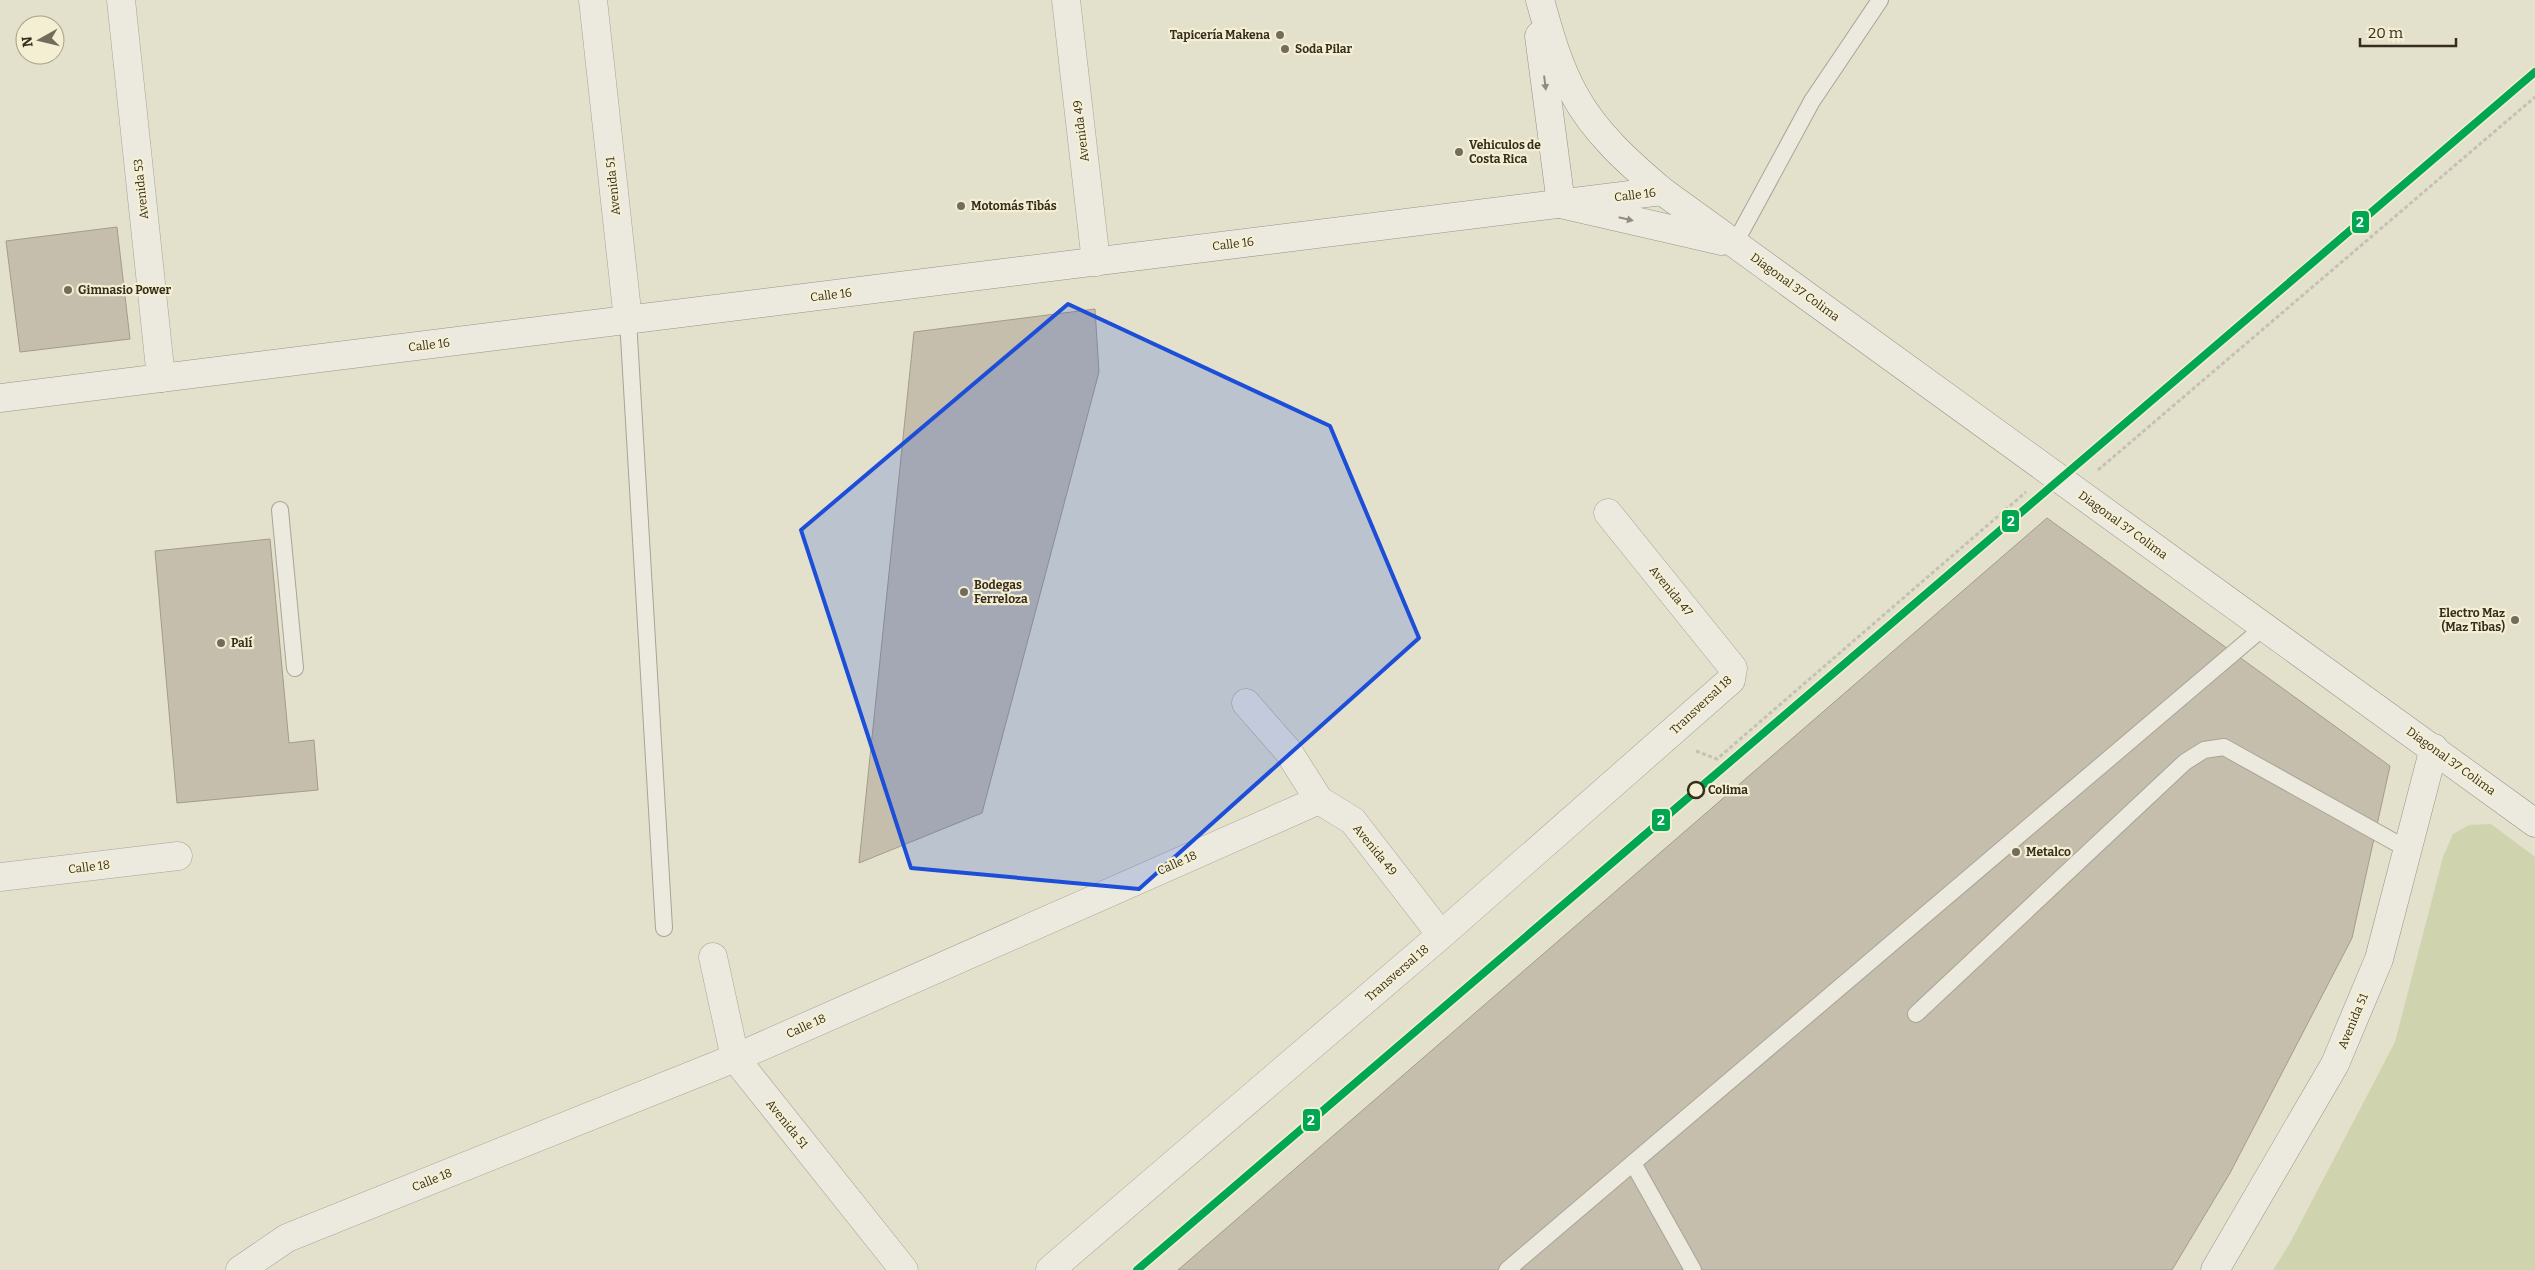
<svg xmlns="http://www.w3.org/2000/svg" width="2535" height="1270" viewBox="0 0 2535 1270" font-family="Bitter,serif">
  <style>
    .green { fill: #cfd4af }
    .building { fill: #c6bead; stroke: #a39b8c }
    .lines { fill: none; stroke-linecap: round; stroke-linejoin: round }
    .lane-casing { stroke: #a8a496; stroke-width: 18 }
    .street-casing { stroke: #a8a496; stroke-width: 29 }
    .secondary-casing { stroke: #989486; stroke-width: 29 }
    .path { stroke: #c4c1b5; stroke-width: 3; stroke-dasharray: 4 2.5; stroke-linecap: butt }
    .lane { stroke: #ece9de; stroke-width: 16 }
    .street { stroke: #ece9de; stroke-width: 28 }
    .secondary { stroke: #ece9de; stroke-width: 28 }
    .rail-1-casing { stroke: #f4efd3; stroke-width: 11 }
    .rail-1 { stroke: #00a651; stroke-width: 8 }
    .oneway { fill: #928b7e }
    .marked { fill: #1d4ed8; fill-opacity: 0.2; stroke: #1d4ed8; stroke-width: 4; stroke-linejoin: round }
    .poi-dot { fill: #736c5b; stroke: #f4efd3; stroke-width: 2 }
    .stop-dot { fill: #f4efd3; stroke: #372d1e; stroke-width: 2.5 }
    .labels { text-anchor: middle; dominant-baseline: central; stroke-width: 4.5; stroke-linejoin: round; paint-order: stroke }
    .poi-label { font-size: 12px; font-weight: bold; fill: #372d1e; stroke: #f4efd3; text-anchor: start }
    .street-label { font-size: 12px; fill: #372d1e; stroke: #f4efd3 }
    .stop-label { font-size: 12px; font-weight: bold; fill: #372d1e; stroke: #f4efd3; text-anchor: start }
    .line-badge { stroke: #f4efd3; stroke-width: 2 }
    .badge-label { font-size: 14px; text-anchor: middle; font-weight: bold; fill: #fff }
  </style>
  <rect width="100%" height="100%" fill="#e3e0cc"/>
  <!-- green -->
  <polygon class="green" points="2491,824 2535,857 2535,1270 2273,1270 2290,1243 2395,1042 2443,857 2453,834 2469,825"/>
  <!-- building -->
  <g class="building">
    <polygon points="117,227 130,339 20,352 6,241"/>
    <polygon points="1095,309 1099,372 982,813 859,863 914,332"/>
    <polygon points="2047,518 2390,766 2352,938 2230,1173 2172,1270 1178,1270"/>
    <polygon points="270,539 289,743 314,740 318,790 177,803 155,551"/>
  </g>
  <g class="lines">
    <!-- lane casing -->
    <g class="lane-casing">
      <g id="lane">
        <polyline points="1735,243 1812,101 1880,0"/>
        <polyline points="628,320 664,928"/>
        <polyline points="280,510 295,668"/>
        <polyline points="1916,1014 2185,762 2204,750 2224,747 2407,849"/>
        <polyline points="1633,1163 1693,1270"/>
        <polyline points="1507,1270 2264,627"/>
      </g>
    </g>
    <!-- street casing -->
    <g class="street-casing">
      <g id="street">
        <polyline points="121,0 161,378"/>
        <polyline points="593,0 628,320"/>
        <polyline points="1066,0 1096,262"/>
        <polyline points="1246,703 1288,751 1319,800 1353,821 1441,935"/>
        <polyline points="0,877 178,856"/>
        <polyline points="713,957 735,1058 904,1270"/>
        <polyline points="240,1270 287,1238 735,1058 1319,800"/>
        <polyline points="1050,1270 1441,935 1731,680 1733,668 1608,513"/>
      </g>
    </g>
    <!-- secondary casing -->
    <g class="secondary-casing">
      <g id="secondary">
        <path d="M1540,0C1549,32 1558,65 1574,94C1595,133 1629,163 1662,191L2535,823"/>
        <polyline points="1539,36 1561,204 1722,241"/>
        <polyline points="0,398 1662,191"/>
        <polyline points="2215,1270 2335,1064 2379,959 2434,748"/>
      </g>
    </g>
    <!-- path -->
    <g class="path">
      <polyline points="2098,470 2535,97"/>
      <polyline points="1696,751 1717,759 2026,492"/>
    </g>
    <!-- lane -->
    <use href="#lane" class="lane"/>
    <!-- street -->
    <use href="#street" class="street"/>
    <!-- secondary -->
    <use href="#secondary" class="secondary"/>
    <!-- rail-1 casing -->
    <g class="rail-1-casing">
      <path id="rail-1" d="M1137,1270C1602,869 2070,472 2535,72"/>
    </g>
    <!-- rail-1 -->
    <use href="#rail-1" class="rail-1"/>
  </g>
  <!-- one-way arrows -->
  <defs><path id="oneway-solid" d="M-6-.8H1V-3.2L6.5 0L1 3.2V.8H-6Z" transform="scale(1.25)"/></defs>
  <g class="oneway">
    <use href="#oneway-solid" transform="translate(1545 83) rotate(83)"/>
    <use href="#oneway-solid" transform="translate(1626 219) rotate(13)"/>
  </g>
  <!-- marked area -->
  <path class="marked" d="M1068,304L1330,426L1419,638L1139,889L911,868L801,530Z"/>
  <!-- markers -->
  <g class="poi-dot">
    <circle cx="1280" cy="35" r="5"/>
    <circle cx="1285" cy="49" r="5"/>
    <circle cx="1459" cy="152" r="5"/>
    <circle cx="961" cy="206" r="5"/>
    <circle cx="68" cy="290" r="5"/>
    <circle cx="964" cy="592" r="5"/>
    <circle cx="2515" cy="620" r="5"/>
    <circle cx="221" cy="643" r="5"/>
    <circle cx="2016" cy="852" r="5"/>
  </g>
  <circle class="stop-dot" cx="1696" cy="790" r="8"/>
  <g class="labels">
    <!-- poi labels -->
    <g class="poi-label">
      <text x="1270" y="35" text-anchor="end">Tapicería Makena</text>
      <text x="1295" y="49">Soda Pilar</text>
      <text x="1469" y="145">Vehiculos de<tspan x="1469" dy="14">Costa Rica</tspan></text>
      <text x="971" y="206">Motomás Tibás</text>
      <text x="78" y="290">Gimnasio Power</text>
      <text x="974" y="585">Bodegas<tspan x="974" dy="14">Ferreloza</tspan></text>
      <text x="2505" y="613" text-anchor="end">Electro Maz<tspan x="2505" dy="14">(Maz Tibas)</tspan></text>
      <text x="231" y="643">Palí</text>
      <text x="2026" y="852">Metalco</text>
    </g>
    <!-- street labels -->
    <g class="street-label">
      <text transform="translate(1081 131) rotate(-97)">Avenida 49</text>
      <text transform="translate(613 186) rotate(-96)">Avenida 51</text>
      <text transform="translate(141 189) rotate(-96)">Avenida 53</text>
      <text transform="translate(1635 195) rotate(-7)">Calle 16</text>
      <text transform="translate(1233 244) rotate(-7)">Calle 16</text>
      <text transform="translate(1795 287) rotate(36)">Diagonal 37 Colima</text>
      <text transform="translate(831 295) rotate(-7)">Calle 16</text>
      <text transform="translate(429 345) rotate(-7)">Calle 16</text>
      <text transform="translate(2123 525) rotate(36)">Diagonal 37 Colima</text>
      <text transform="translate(1671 591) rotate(51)">Avenida 47</text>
      <text transform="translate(1701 705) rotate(-43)">Transversal 18</text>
      <text transform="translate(2451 761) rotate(36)">Diagonal 37 Colima</text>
      <text transform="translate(1375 850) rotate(51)">Avenida 49</text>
      <text transform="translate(1177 863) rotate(-24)">Calle 18</text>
      <text transform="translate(89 867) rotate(-7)">Calle 18</text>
      <text transform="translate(1397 973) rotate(-41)">Transversal 18</text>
      <text transform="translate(2353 1021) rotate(-67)">Avenida 51</text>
      <text transform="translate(806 1026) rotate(-24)">Calle 18</text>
      <text transform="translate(787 1124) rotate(51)">Avenida 51</text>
      <text transform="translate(432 1180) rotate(-22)">Calle 18</text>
    </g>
    <!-- stop labels -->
    <g class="stop-label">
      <text x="1708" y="790">Colima</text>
    </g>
  </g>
  <g class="line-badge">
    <rect x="2351" y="210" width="19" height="24" rx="5" fill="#00a651"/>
    <rect x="2001" y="509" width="19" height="24" rx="5" fill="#00a651"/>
    <rect x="1651" y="808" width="20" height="24" rx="5" fill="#00a651"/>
    <rect x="1302" y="1108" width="19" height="24" rx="5" fill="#00a651"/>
  </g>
  <g class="badge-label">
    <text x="2360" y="227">2</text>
    <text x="2011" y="526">2</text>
    <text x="1661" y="825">2</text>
    <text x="1311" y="1125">2</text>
  </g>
  <!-- north arrow -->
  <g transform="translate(40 40) rotate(262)"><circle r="24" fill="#f4efd3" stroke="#a8a18b"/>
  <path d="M0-4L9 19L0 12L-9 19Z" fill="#736c5b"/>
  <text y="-8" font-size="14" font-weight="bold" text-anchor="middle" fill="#372d1e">N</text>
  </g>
  <!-- scale -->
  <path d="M2360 38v8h96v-8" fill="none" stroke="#372d1e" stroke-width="2.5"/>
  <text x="2368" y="38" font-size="15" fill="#372d1e" stroke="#f4efd3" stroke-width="4" paint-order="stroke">20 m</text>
</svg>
